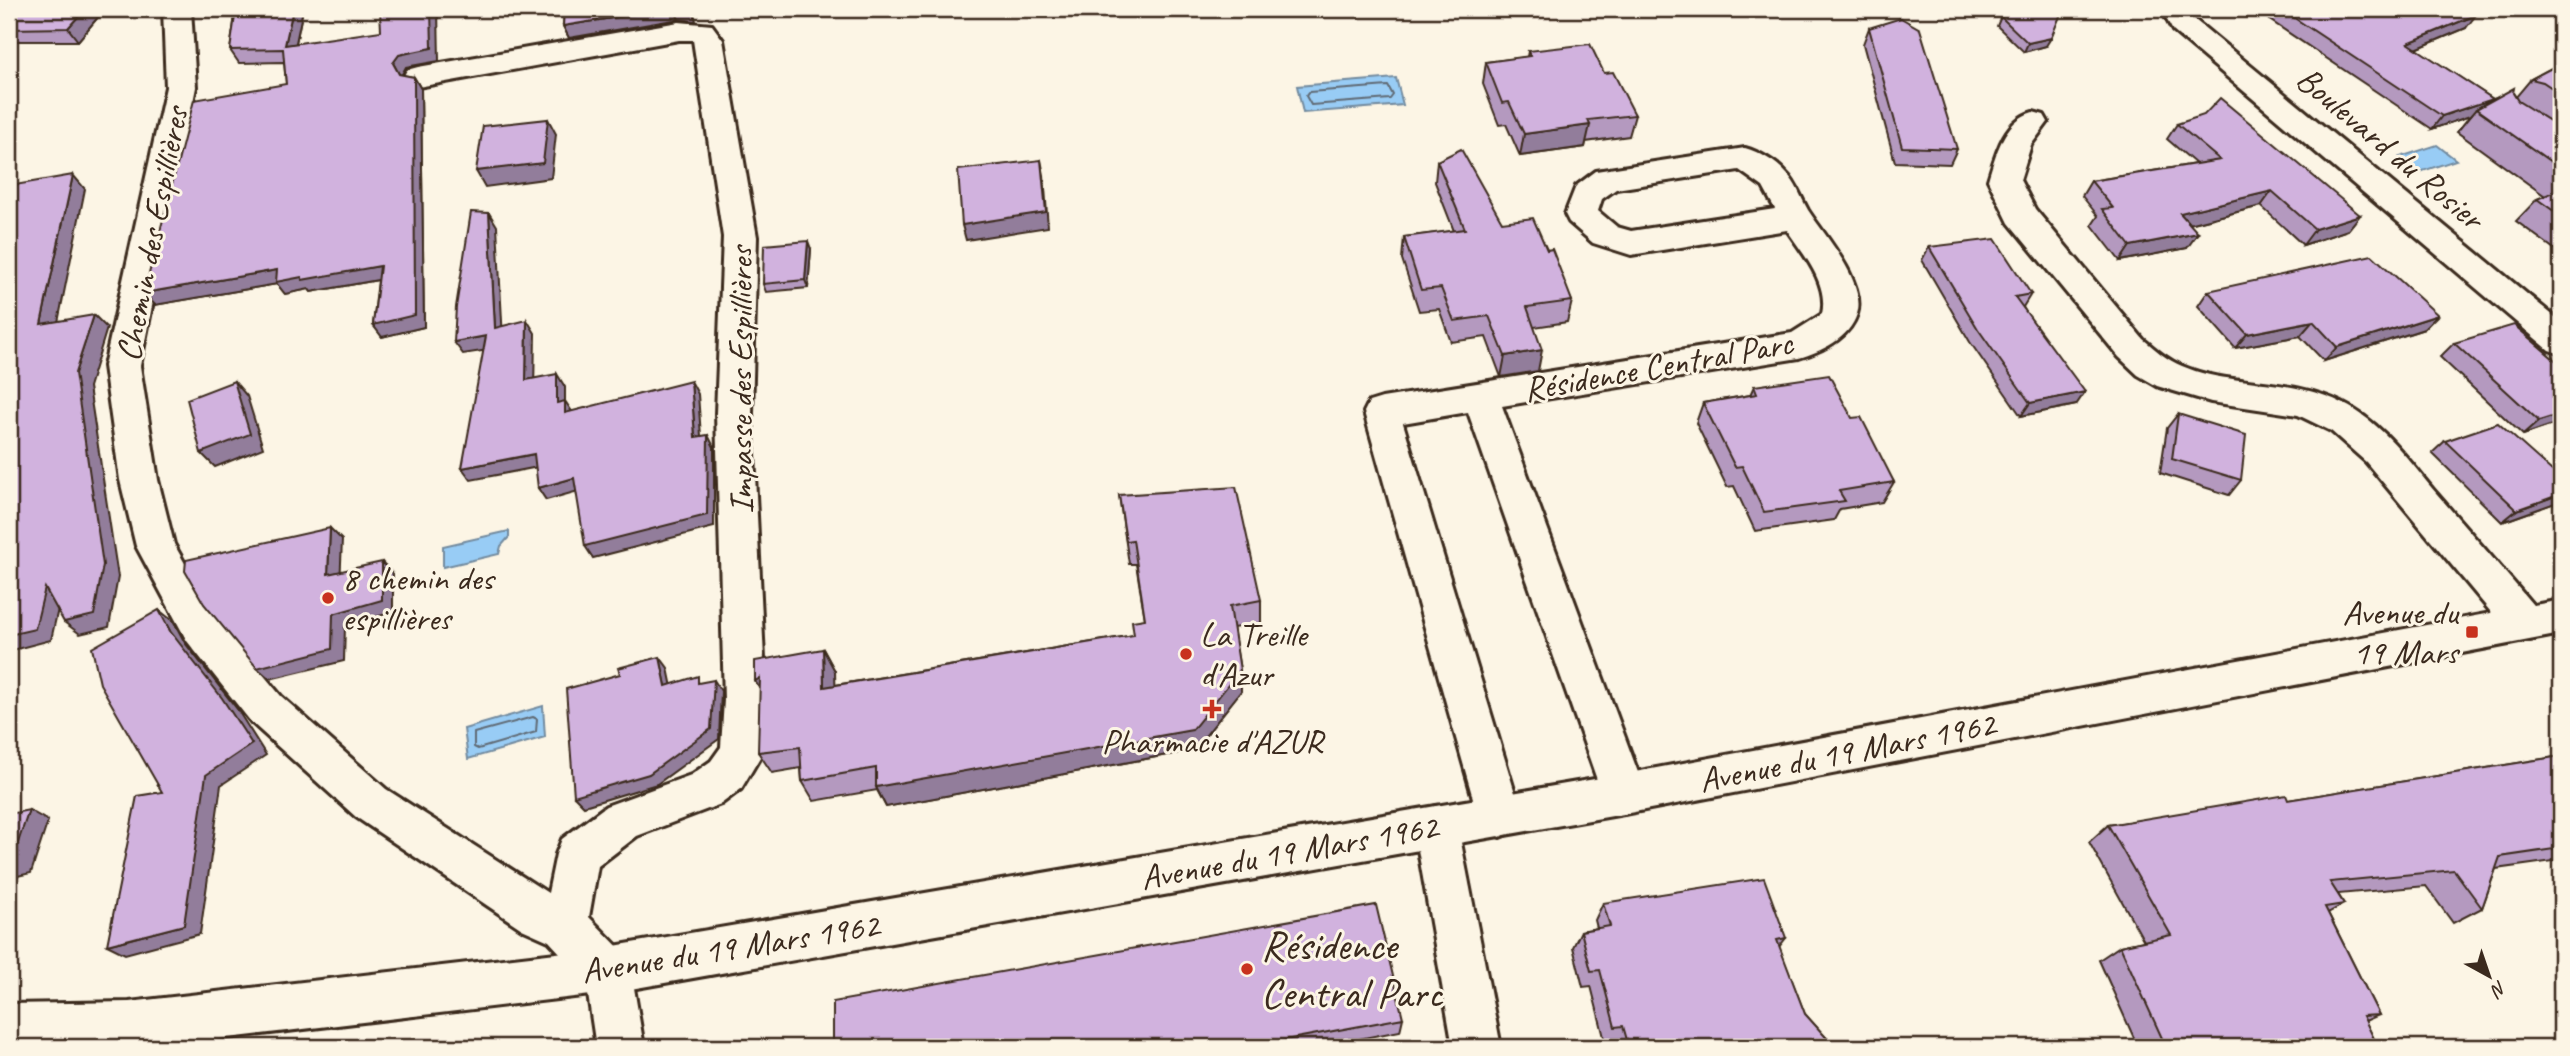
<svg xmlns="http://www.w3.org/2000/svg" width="2570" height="1056" viewBox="0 0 2570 1056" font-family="Caveat,sans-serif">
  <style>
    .water { fill: #98ccf5; stroke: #738b9f; stroke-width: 2 }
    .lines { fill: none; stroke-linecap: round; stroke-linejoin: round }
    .shore { stroke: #606b74; stroke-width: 2 }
    .minor-casing { stroke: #3b2a1e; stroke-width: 6 }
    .major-casing { stroke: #3b2a1e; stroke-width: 6 }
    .minor { fill: #fcf5e5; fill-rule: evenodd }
    .major { fill: #fcf5e5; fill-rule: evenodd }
    .wall { fill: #b499bf; stroke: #3b2a1e; stroke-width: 2 }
    .shaded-wall { fill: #927d9b; stroke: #3b2a1e; stroke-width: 2 }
    .building { fill: #d1b2de; stroke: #3b2a1e; stroke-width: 2 }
    .poi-dot { fill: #c8321e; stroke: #fcf5e5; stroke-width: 2.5 }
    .labels { text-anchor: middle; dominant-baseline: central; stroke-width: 6; stroke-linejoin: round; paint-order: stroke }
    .street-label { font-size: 35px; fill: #3b2a1e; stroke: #fcf5e5 }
    .poi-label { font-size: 35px; fill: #3b2a1e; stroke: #fcf5e5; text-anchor: start }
    .near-poi-label { font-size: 42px; fill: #3b2a1e; stroke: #fcf5e5; text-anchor: start }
  </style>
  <rect width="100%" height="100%" fill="#fcf5e5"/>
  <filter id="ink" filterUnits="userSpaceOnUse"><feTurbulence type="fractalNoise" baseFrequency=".0143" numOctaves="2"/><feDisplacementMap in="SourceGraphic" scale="14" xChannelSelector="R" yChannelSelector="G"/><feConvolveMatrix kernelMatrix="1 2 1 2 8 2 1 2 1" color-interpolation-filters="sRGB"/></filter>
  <g filter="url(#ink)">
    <!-- water -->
    <g class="water">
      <polygon points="1396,78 1403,105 1303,113 1297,86"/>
      <polygon points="2437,145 2456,160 2420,172 2400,157"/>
      <polygon points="509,531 509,537 501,546 499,554 443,567 443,546"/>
      <polygon points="543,706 545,737 468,759 464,729"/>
    </g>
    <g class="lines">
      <!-- shore -->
      <g class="shore">
        <polygon points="1388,86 1393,95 1390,99 1311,105 1306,96 1309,92"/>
        <polygon points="533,717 537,719 536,732 478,749 474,747 474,733"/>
      </g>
      <!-- minor casing -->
      <g class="minor-casing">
        <g id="minor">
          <polygon points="163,9 191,9 196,87 140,366 158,480 174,544 215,617 281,696 386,789 548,893 556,854 562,839 606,806 691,775 711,761 721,747 724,700 716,413 723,237 693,40 679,40 418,87 407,84 403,77 407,70 418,67 679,22 712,25 723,40 757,237 752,413 766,700 763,752 741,789 721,804 637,836 598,866 589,917 625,954 631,970 644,1047 596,1047 586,981 549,941 522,929 356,817 251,722 187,641 136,546 120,480 104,366 166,87"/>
          <polygon points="2161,9 2189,9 2195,20 2561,322 2561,354 2549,350 2173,31"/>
          <path d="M2033,112L2044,115L2048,122L2031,145L2020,180L2035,209L2143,339C2156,350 2167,360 2182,366C2230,387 2291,377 2342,403C2382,422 2409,461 2437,494C2471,533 2505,572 2538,611L2544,623L2538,635L2524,640L2510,635L2366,462L2331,431L2298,415L2211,402L2157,386L2138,375L2119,357L2009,223L1988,180C1996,154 2004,120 2033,112Z"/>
          <path d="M1745,148C1759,152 1777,162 1786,173C1796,182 1801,198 1808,210C1824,235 1867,283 1857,314C1849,339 1822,351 1799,358L1502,406L1646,794L1639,808L1624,814L1609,808L1602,794L1468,412L1403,423L1522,816L1516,830L1500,837L1484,830L1478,816L1364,412L1369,402L1382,398L1792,333L1822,314C1829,283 1803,254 1787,230L1631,255L1593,243L1569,222L1565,214L1576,186L1596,171ZM1739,170L1763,187L1775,209L1631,231L1617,227L1598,211L1602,199L1616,189Z"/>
          <polygon points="1436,806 1452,812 1458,827 1501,1047 1453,1047 1414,827 1420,812"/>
        </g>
      </g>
      <!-- major casing -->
      <g class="major-casing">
        <polygon id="major" points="2561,600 2561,634 1624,814 608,993 152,1047 9,1047 9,1004 129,1002 608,947 1624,774"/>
      </g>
      <!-- minor -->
      <use href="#minor" class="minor"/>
      <!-- major -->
      <use href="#major" class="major"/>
    </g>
    <!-- wall -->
    <g class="wall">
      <polygon points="9,9 105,9 78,41 9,41"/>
      <polygon points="236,9 303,9 296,43 439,61 406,67 402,75 414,77 421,89 424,327 382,337 373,325 378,280 311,292 309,289 285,294 277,284 155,305 286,84 284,62 239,63 230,50"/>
      <polygon points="564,9 693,9 696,21 679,19 569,38 563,26"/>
      <polygon points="2004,9 2046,46 2024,52 1997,26"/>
      <polygon points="2253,9 2466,9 2466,28 2416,49 2493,99 2513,93 2516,97 2531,79 2561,63 2561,254 2516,221 2537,199 2545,196 2457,132 2470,116 2432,129"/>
      <polygon points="1869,28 1957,149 1950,164 1895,162 1863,44"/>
      <polygon points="1528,51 1604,73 1635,115 1629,136 1586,142 1585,147 1520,156 1506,124 1499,125 1483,84 1486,62 1527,57"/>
      <polygon points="2177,124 2360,215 2348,230 2303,245 2261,206 2189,224 2187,248 2120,261 2092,225 2098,216 2082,196 2091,181 2196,164 2167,139"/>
      <polygon points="1437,161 1502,222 1547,250 1572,301 1567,322 1534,327 1538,371 1501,377 1486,337 1451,342 1439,309 1419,311 1402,259 1404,237 1454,231 1435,182"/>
      <polygon points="1929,247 2031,294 2023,307 2076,405 2021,416 1970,342 1922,260"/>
      <polygon points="811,249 808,288 766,292 763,284"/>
      <polygon points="2208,291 2424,329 2324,361 2300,336 2235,348 2198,306"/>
      <polygon points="2454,343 2561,422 2523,435 2440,357"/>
      <polygon points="1754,386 1852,418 1894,482 1882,502 1840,509 1834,520 1755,531 1734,486 1727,487 1696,423 1703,403 1750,395"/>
      <polygon points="2178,414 2241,480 2229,495 2160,473 2167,428"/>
      <polygon points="2445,441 2561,479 2561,499 2558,502 2502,522 2432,453"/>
      <polygon points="1119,495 1261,600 1261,623 1233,628 1240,670 1241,691 1194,750 886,807 877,790 814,801 802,781 801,768 772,773 758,752 823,649 835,671 835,685 1134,635 1145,619 1136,564 1129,564"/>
      <polygon points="2561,756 2561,860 2496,869 2482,908 2453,923 2426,886 2338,894 2344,904 2328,913 2379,1015 2365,1021 2378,1047 2138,1047 2099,960 2120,946 2144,941 2089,842 2108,825 2288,800"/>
      <polygon points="1603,903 1786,938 1779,947 1805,1014 1832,1044 1829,1047 1615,1047 1613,1040 1605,1041 1591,986 1583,987 1573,947 1581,931 1597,928 1595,920"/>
      <polygon points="1403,1018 1400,1031 1318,1047 833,1047"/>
    </g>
    <!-- shaded-wall -->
    <g class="shaded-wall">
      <polygon points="85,9 105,9 78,41 68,28"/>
      <polygon points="293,9 303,9 293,57 285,45"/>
      <polygon points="431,9 438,9 439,61 406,67 401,76 406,87 393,63"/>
      <polygon points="666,9 674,9 679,19 569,38 563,26"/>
      <polygon points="2476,15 2466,28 2399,56 2408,43"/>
      <polygon points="2051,38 2046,46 2024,52 2028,43"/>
      <polygon points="414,77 421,89 424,327 382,337 373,325"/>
      <polygon points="2493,99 2476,109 2470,116 2432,129 2442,116"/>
      <polygon points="548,119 556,134 551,178 485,187 476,171"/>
      <polygon points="1590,125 1585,147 1520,156 1524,134"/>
      <polygon points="1041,160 1044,175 1048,227 966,240 962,225"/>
      <polygon points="73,175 85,189 55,337 41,324"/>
      <polygon points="2272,191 2261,206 2169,229 2180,213"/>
      <polygon points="489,213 497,226 503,340 495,328"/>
      <polygon points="2360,215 2348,230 2303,245 2315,229"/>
      <polygon points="2198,233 2187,248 2120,261 2130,246"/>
      <polygon points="808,241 811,249 808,288 805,280"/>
      <polygon points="380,266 389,278 311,292 309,289 285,294 277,284 155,305 144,293 277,270 302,277"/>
      <polygon points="94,315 107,328 89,387 118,577 109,627 80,634 64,622 75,373"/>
      <polygon points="2438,315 2424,329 2324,361 2337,347"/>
      <polygon points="527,320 535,333 534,393 526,380"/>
      <polygon points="2313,321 2300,336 2235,348 2247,334"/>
      <polygon points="486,336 495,349 463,354 454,342"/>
      <polygon points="1542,350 1538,371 1501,377 1505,356"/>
      <polygon points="557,374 565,387 565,415 557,403"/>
      <polygon points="234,381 247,396 263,448 215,467 201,453"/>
      <polygon points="691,381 698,394 702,450 695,437"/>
      <polygon points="2085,392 2076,405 2021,416 2030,403"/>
      <polygon points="565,401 573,413 565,413"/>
      <polygon points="2561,414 2561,422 2523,435 2539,421"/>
      <polygon points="708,435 714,447 714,527 593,558 585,546"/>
      <polygon points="534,454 543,466 471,480 462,468"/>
      <polygon points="574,478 582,490 546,500 538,488"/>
      <polygon points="2561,494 2561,499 2558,502 2502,522 2517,510"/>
      <polygon points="330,528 342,540 340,586 328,574"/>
      <polygon points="382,562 393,574 393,612 345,626 344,661 270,679 257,668 333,614"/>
      <polygon points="45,588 60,600 51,640 9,651 9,635"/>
      <polygon points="159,610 174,622 185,643 237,709 266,755 221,785 200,934 125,954 107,945 184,925 170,631"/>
      <polygon points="823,649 835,671 836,708 824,687"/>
      <polygon points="660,657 668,668 674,697 666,686"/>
      <polygon points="1240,670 1241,691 1194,750 886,807 876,787"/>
      <polygon points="760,678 768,703 755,681"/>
      <polygon points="714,680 721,691 719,739 657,784 584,806 574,796"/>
      <polygon points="29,810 48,821 31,873 9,878 9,863"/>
    </g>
    <!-- building -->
    <g class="building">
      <polygon points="9,9 85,9 68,28 9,29"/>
      <polygon points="236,9 293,9 285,45 381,31 380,9 431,9 432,48 399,55 393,63 399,74 414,77 415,315 373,325 380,266 302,280 302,277 276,282 277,270 144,293 194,100 286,84 283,49 230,50"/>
      <polygon points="564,9 666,9 563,26"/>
      <polygon points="2005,9 2063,9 2051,38 2028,43 2001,17"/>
      <polygon points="2281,9 2466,9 2476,15 2408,43 2493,99 2442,116"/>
      <polygon points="1901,18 1920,29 1957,149 1902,147 1869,28"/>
      <polygon points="1590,44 1604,73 1613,72 1635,115 1588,120 1590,125 1524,134 1509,102 1502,103 1486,62 1530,56 1528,51"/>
      <polygon points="2561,63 2561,94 2543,82 2531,79"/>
      <polygon points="2514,88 2513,93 2518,101 2561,128 2561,169 2476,109"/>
      <polygon points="2220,98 2360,215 2315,229 2272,191 2180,213 2198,233 2130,246 2102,209 2113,208 2091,181 2220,160 2177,124 2204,115"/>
      <polygon points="548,119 543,163 476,171 483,126"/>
      <polygon points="1461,149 1502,222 1533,218 1547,250 1552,249 1572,301 1527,307 1542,350 1505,356 1489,316 1454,321 1441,288 1421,290 1404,237 1465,229 1437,161"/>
      <polygon points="1041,160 1046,212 962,225 958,170"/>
      <polygon points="73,175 41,324 94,315 75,373 103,565 94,615 64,622 45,588 35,629 9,635 9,186"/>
      <polygon points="2561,189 2561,216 2537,199"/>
      <polygon points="471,212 489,213 495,328 527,320 526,380 557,374 557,403 565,401 565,413 691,381 695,437 708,435 707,515 585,546 574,478 538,488 534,454 462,468 486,336 454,342 456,307"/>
      <polygon points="1995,239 2031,294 2015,297 2085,392 2030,403 1978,329 1929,247"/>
      <polygon points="808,241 805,280 763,284 764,245"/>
      <polygon points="2372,255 2438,315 2337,347 2313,321 2247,334 2208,291"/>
      <polygon points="2514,325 2561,365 2561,414 2539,421 2454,343"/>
      <polygon points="1829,375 1852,418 1861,417 1894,482 1839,491 1845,501 1764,512 1742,466 1735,467 1703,403 1757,394 1754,386"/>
      <polygon points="234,381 250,434 201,453 187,399"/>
      <polygon points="2178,414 2246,435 2241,480 2172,459"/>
      <polygon points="2498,423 2561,479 2561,494 2517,510 2445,441"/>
      <polygon points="1236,487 1261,600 1230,606 1240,670 1192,730 876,787 876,768 802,781 800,747 758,752 760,678 755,681 755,661 823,649 824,687 1134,635 1132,621 1145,619 1133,540 1126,541 1119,495"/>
      <polygon points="330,528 328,574 382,562 382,600 333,614 332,649 257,668 204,604 185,571 186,560"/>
      <polygon points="159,610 170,631 222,698 252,744 206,775 184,925 107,945 137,796 162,792 100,684 92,648"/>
      <polygon points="660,657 666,686 698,676 698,683 714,680 711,729 649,774 574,796 566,689 620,674 618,668"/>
      <polygon points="2561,756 2561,848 2500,857 2482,908 2454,870 2330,882 2344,904 2325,907 2379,1015 2363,1016 2378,1047 2166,1047 2120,946 2171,935 2108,825 2286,795 2288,800"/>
      <polygon points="29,810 11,863 9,863 9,814"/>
      <polygon points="1764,878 1786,938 1777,940 1805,1014 1832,1044 1814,1047 1629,1047 1623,1026 1615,1027 1600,970 1591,971 1581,931 1610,926 1603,903"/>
      <polygon points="1376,905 1403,1018 1248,1047 833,1047 833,1002"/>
    </g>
  </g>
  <!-- markers -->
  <g class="poi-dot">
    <circle cx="328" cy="598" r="7"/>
    <rect x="2465" y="625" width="14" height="14" rx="3.5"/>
    <circle cx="1186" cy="654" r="7"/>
    <path d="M1208.5 698.5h7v7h7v7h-7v7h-7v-7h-7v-7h7z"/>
    <circle cx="1247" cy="969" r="7"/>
  </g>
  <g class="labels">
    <!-- street labels -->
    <g class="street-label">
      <text transform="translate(2390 148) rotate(40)">Boulevard du Rosier</text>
      <text transform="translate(152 234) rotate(-79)">Chemin des Espillières</text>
      <text transform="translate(1658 366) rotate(-10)">Résidence Central Parc</text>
      <text transform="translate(740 380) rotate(-90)">Impasse des Espillières</text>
      <text transform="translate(1847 752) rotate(-11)">Avenue du 19 Mars 1962</text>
      <text transform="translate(1289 852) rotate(-10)">Avenue du 19 Mars 1962</text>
      <text transform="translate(730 948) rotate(-9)">Avenue du 19 Mars 1962</text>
    </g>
    <!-- poi labels -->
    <g class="poi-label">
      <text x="342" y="578">8 chemin des<tspan x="342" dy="40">espillières</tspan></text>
      <text x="2458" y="612" text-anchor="end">Avenue du<tspan x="2458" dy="40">19 Mars</tspan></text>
      <text x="1200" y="634">La Treille<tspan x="1200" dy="40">d'Azur</tspan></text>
      <text x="1212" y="741" text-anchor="middle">Pharmacie d'AZUR</text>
    </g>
    <!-- near-poi labels -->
    <g class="near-poi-label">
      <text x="1261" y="945">Résidence<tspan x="1261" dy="48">Central Parc</tspan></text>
    </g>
  </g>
  <!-- margin -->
  <rect width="2570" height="1056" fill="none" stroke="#fcf5e5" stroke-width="35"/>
  <rect x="18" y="18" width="2535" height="1021" fill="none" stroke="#3b2a1e" stroke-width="2.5" filter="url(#ink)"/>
  <!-- north arrow -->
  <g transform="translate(2489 976) rotate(140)" stroke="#fcf5e5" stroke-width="5" paint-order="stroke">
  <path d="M0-5L12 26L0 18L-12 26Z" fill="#3b2a1e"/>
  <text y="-10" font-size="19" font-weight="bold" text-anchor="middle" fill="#3b2a1e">N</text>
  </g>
</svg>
